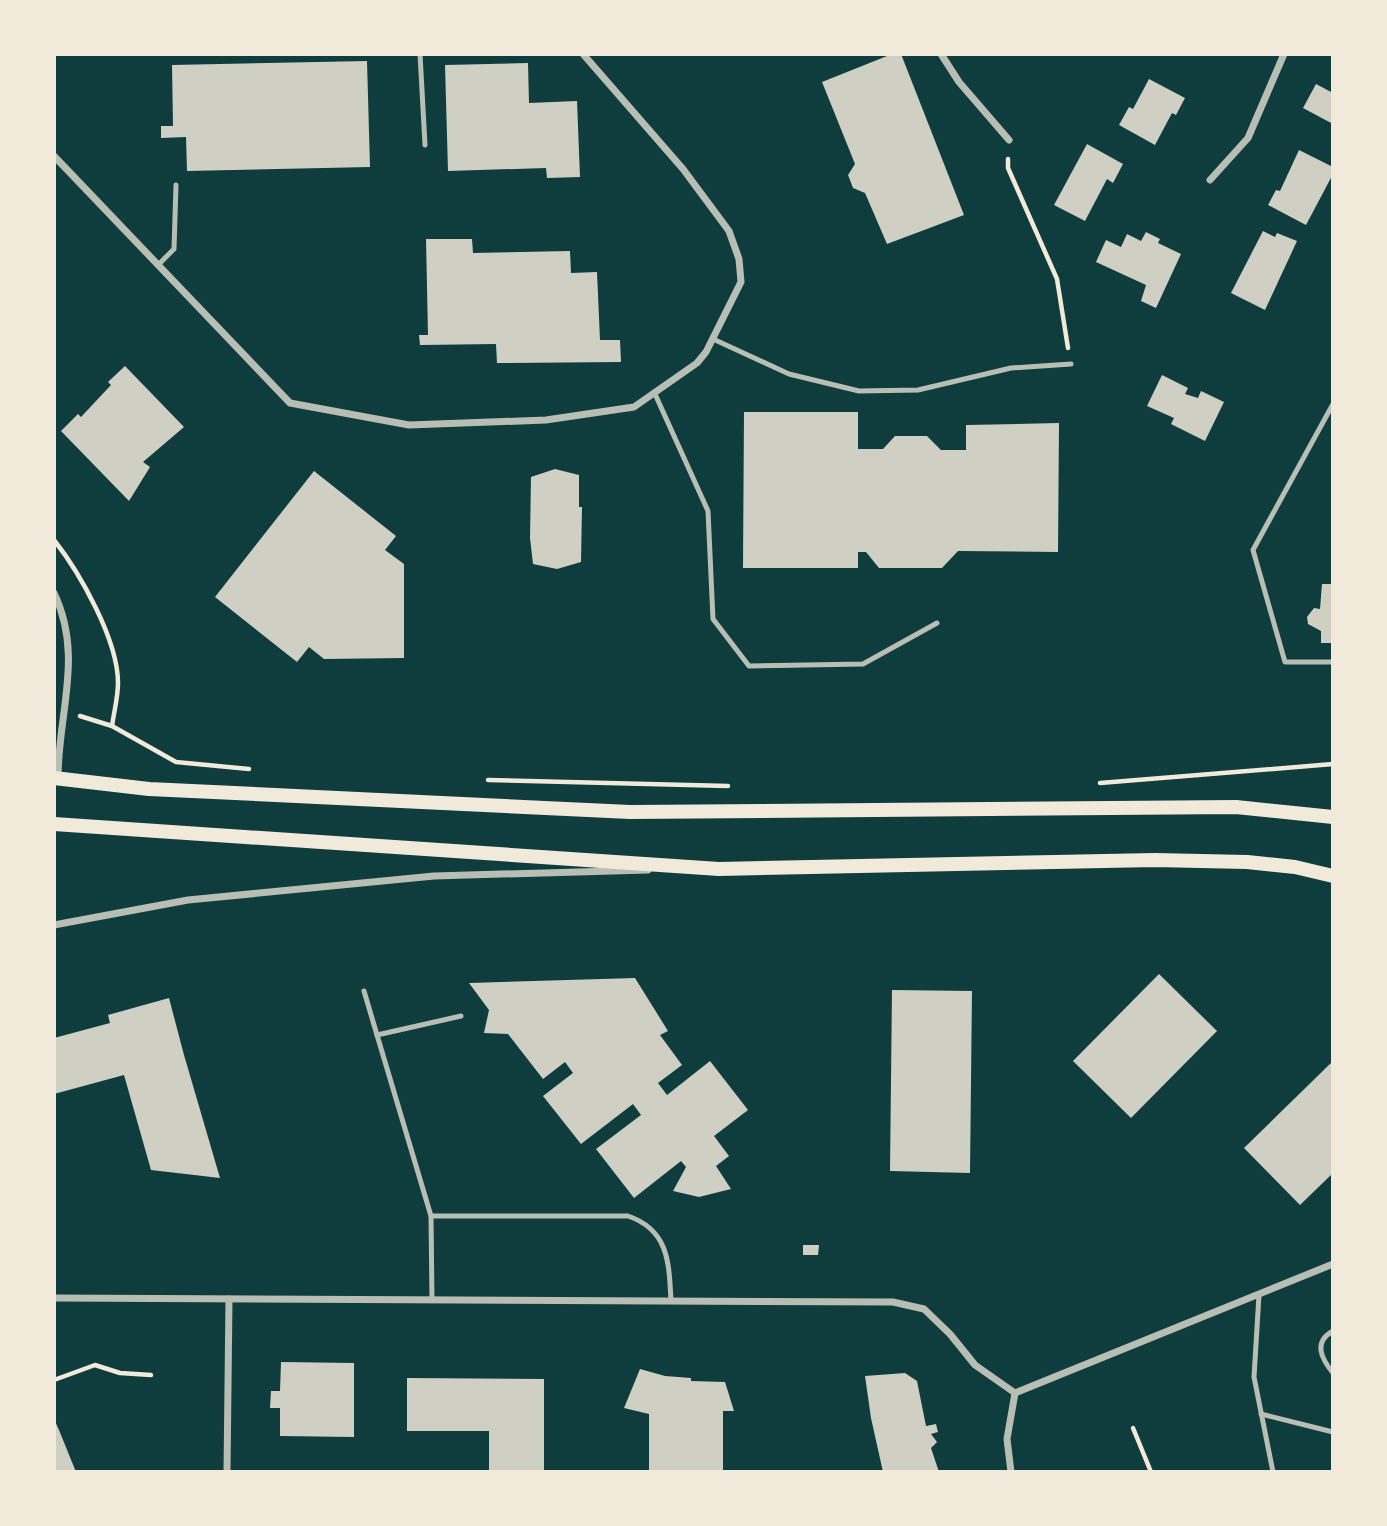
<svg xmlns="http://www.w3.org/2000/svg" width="1387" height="1526" viewBox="0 0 1387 1526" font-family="'Open Sans',sans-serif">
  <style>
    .building { fill: #cfcfc3 }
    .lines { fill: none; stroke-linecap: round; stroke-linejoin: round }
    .path { stroke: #f1e9da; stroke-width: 4.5 }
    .service { stroke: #b8beb3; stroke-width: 5 }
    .minor { stroke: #b8beb3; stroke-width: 7 }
    .secondary { stroke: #f1e9da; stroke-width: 14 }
  </style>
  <rect width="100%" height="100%" fill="#0f3d3e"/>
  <!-- building -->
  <g class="building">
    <polygon points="892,54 901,54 964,215 887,244 865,193 853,188 848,175 855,164 822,82"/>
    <polygon points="367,61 370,167 187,171 186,137 161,138 161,126 173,126 172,65"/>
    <polygon points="528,63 529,103 577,101 580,177 547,178 546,168 448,171 445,65"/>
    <polygon points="1149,79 1185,98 1176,115 1172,113 1155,145 1119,125 1129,107 1133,109"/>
    <polygon points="1316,84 1333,93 1333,124 1303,108"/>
    <polygon points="1087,144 1123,164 1113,183 1107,179 1085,221 1054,205"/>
    <polygon points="1299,150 1333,167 1333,174 1306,225 1268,205 1276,190 1280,191"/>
    <polygon points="1263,231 1275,237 1277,233 1297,241 1265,310 1231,293"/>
    <polygon points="1146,232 1160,239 1158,243 1181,254 1156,308 1141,301 1146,285 1096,262 1106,240 1121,247 1127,234 1141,241"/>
    <polygon points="426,239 472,239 473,253 570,251 571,273 597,272 600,340 620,340 621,362 497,363 496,344 420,345 419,335 428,335"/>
    <polygon points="125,366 184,427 143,462 150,467 129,501 61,431 78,414 81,417 111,385 108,382"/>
    <polygon points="1162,375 1188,388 1185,394 1198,398 1201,391 1224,402 1205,441 1171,424 1174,418 1147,406"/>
    <polygon points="744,412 858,412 858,449 883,449 895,436 927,436 941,450 966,450 966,425 1059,423 1058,552 958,551 942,568 879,568 866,552 858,552 858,568 743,568"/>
    <polygon points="555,469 579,475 579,507 582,507 581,562 557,569 533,564 530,538 531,477"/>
    <polygon points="314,471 396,536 385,550 404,564 404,658 324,659 309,647 297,662 215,597"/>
    <polygon points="1322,584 1333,584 1333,643 1321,643 1321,631 1308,624 1307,617 1314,608 1320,609"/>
    <polygon points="1159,974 1217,1031 1131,1118 1073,1061"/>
    <polygon points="635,978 668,1031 660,1035 682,1065 658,1083 667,1095 710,1061 748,1110 714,1136 729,1156 716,1166 731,1189 699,1197 673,1191 686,1167 681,1161 634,1198 596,1149 641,1115 633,1104 581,1144 543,1096 573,1073 565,1062 543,1079 508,1034 484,1033 489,1010 469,983"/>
    <polygon points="892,990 972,991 970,1173 890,1171"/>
    <polygon points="169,998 184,1055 220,1178 151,1170 124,1075 54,1094 54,1038 110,1023 108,1015"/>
    <polygon points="1333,1061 1333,1173 1300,1205 1244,1148"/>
    <polygon points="803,1245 819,1245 818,1255 803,1255"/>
    <polygon points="281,1362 354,1363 354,1437 280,1436 280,1408 270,1408 271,1391 280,1391"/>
    <polygon points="640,1369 665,1376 691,1378 691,1381 725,1382 734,1411 723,1411 723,1472 649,1472 649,1414 624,1408"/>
    <polygon points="905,1373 917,1381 926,1426 936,1424 938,1432 931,1434 937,1442 931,1448 939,1472 883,1472 871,1418 865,1376"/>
    <polygon points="407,1378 544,1379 544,1472 489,1472 489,1431 407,1431"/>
    <polygon points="54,1419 59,1430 76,1472 54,1472"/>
  </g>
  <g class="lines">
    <!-- path -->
    <g class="path">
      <polyline points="1008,159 1008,168 1057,279 1068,348"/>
      <path d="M54,540C80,573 118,640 118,683C118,697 114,712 112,726"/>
      <polyline points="80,716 112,726 176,762 249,769"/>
      <polyline points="488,780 728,786"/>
      <polyline points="1100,783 1333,764"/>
      <polyline points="54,1380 95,1365 120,1373 151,1375"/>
      <polyline points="1133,1428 1151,1472"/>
    </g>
    <!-- service -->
    <g class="service">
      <polyline points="420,54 425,145"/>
      <polyline points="158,265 174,249 176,185"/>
      <polyline points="713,339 789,374 859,391 918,390 1011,368 1071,364"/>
      <polyline points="655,394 708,511 713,619 749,666 863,664 937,623"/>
      <polyline points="1333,404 1253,550 1285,662 1333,662"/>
      <polyline points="364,991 377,1035 461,1016"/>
      <polyline points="377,1035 431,1216"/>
      <polyline points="1259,1295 1254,1377 1273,1472"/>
      <path d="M432,1300L431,1216H628C669,1230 669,1263 671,1301"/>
      <path d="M1333,1331C1313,1342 1321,1358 1333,1373"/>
      <polyline points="1261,1414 1333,1432"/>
    </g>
    <!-- minor -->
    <g class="minor">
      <polyline points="941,54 959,82 1009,140"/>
      <polyline points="54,156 290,403 409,425 546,420 634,407 697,363 706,352 741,282 739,259 729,231 683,169 583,54"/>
      <polyline points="1210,180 1248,138 1284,54"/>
      <path d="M54,593C84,656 58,713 58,778"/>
      <polyline points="54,925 188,900 434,876 648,870"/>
      <polyline points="54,1298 893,1302 924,1309 950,1334 975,1365 1015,1393"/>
      <polyline points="1015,1393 1333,1264"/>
      <polyline points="227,1472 229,1299"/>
      <polyline points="1011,1472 1007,1439 1015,1393"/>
    </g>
    <!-- secondary -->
    <g class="secondary">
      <polyline points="54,778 149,789 630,812 1236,807 1333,817"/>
      <polyline points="54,824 719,869 1155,860 1247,862 1295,867 1333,876"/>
    </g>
  </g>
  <!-- border -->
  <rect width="1387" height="1526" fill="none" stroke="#f1e9da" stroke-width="112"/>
</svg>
